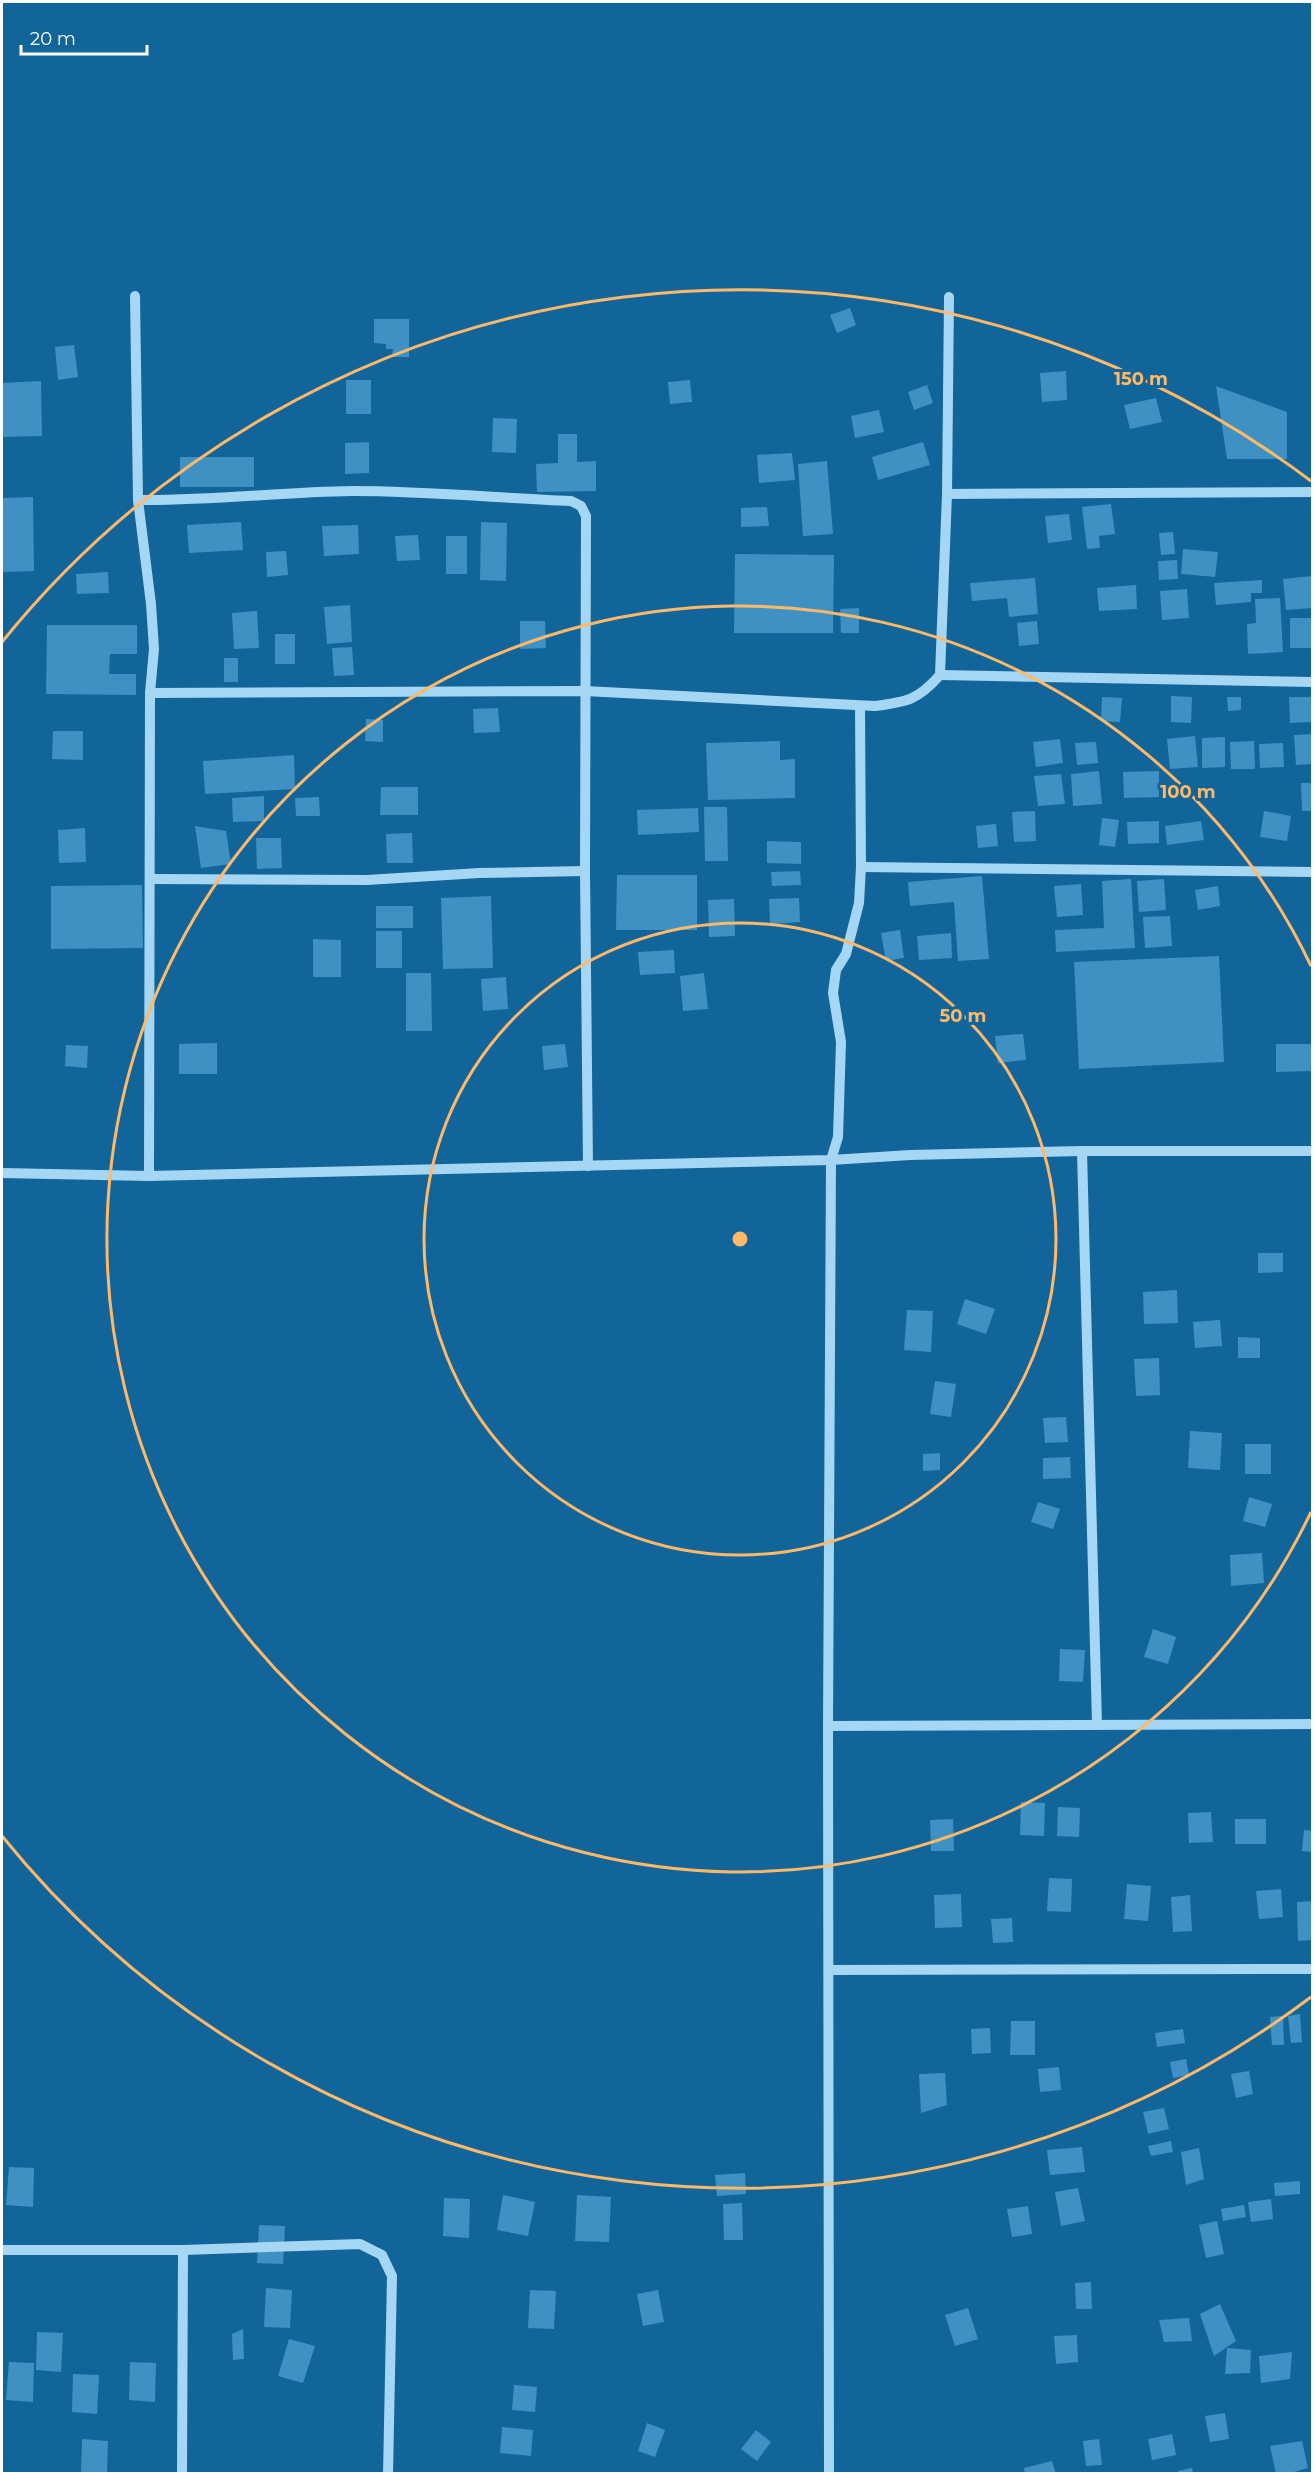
<svg xmlns="http://www.w3.org/2000/svg" width="1314" height="2475" viewBox="0 0 1314 2475" font-family="Montserrat,sans-serif">
  <style>
    .building { fill: #3f91c3 }
    .lines { fill: none; stroke-linecap: round; stroke-linejoin: round }
    .minor { stroke: #a5d6f4; stroke-width: 10 }
    .ring { fill: none; stroke: #ffb968; stroke-width: 3 }
    .centre { fill: #ffb968; stroke: #12659a; stroke-width: 3 }
    .ring-label { font-size: 18px; text-anchor: middle; font-weight: bold; fill: #ffb968; stroke: #12659a; stroke-width: 6; stroke-linejoin: round; paint-order: stroke }
  </style>
  <rect width="100%" height="100%" fill="#12659a"/>
  <!-- building -->
  <g class="building">
    <polygon points="850,308 856,325 837,333 830,315"/>
    <polygon points="374,319 409,319 409,357 392,357 393,349 386,349 386,344 374,343"/>
    <polygon points="74,345 78,377 58,380 55,347"/>
    <polygon points="1066,371 1067,400 1042,402 1040,373"/>
    <rect x="346" y="380" width="25" height="34"/>
    <polygon points="690,380 692,402 670,404 668,382"/>
    <polygon points="41,381 42,436 2,437 2,383"/>
    <polygon points="927,385 933,403 914,410 908,392"/>
    <polygon points="1216,386 1287,412 1287,459 1227,459"/>
    <polygon points="1156,398 1162,422 1130,429 1124,405"/>
    <polygon points="879,410 884,432 855,438 851,416"/>
    <polygon points="493,418 517,419 516,453 492,452"/>
    <polygon points="558,434 577,434 577,462 596,461 596,491 537,492 536,464 558,463"/>
    <polygon points="369,442 369,473 345,474 345,443"/>
    <polygon points="923,442 930,465 878,480 872,457"/>
    <polygon points="792,453 795,480 759,483 757,455"/>
    <rect x="180" y="457" width="74" height="30"/>
    <polygon points="827,461 833,534 803,536 798,464"/>
    <polygon points="33,497 34,571 2,572 2,498"/>
    <polygon points="1111,504 1115,534 1099,536 1100,548 1087,549 1082,507"/>
    <polygon points="767,507 769,526 741,527 741,508"/>
    <polygon points="1069,514 1072,540 1048,543 1045,516"/>
    <polygon points="241,522 243,550 189,553 187,525"/>
    <polygon points="481,522 507,523 506,581 480,580"/>
    <polygon points="358,525 359,554 324,556 322,526"/>
    <polygon points="1173,532 1175,554 1161,555 1159,533"/>
    <polygon points="418,535 420,560 397,561 395,536"/>
    <rect x="446" y="536" width="21" height="38"/>
    <polygon points="1183,549 1218,552 1215,577 1181,574"/>
    <polygon points="286,551 288,575 267,577 266,552"/>
    <polygon points="735,554 834,555 833,633 734,633"/>
    <polygon points="1177,560 1178,579 1159,580 1158,561"/>
    <polygon points="108,572 109,593 77,594 76,574"/>
    <polygon points="1312,576 1312,608 1286,610 1283,579"/>
    <polygon points="1035,578 1038,614 1009,617 1007,598 972,601 970,583"/>
    <polygon points="1262,580 1262,593 1251,593 1251,602 1216,605 1214,583"/>
    <polygon points="1136,585 1137,609 1099,611 1097,588"/>
    <polygon points="1187,589 1189,618 1162,620 1160,591"/>
    <polygon points="1280,598 1283,652 1248,654 1247,624 1256,623 1255,599"/>
    <polygon points="350,605 352,642 327,644 324,607"/>
    <polygon points="859,608 859,633 841,633 840,609"/>
    <polygon points="257,611 259,648 234,649 232,613"/>
    <rect x="1290" y="618" width="22" height="30"/>
    <polygon points="520,621 545,621 546,648 520,649"/>
    <polygon points="1037,621 1039,644 1019,646 1017,623"/>
    <polygon points="47,625 137,625 137,654 110,654 109,674 136,674 136,695 46,694"/>
    <rect x="275" y="634" width="20" height="30"/>
    <polygon points="352,647 354,675 334,676 332,648"/>
    <rect x="224" y="658" width="14" height="24"/>
    <polygon points="1171,696 1192,697 1191,723 1171,722"/>
    <polygon points="1102,697 1122,698 1120,722 1101,721"/>
    <polygon points="1227,697 1241,697 1241,710 1228,711"/>
    <polygon points="1289,697 1312,697 1312,722 1290,723"/>
    <polygon points="498,708 500,732 474,733 473,709"/>
    <polygon points="366,719 383,720 383,742 365,741"/>
    <polygon points="53,731 83,731 83,760 52,759"/>
    <polygon points="1312,734 1312,764 1296,765 1294,735"/>
    <polygon points="1195,736 1198,767 1170,769 1167,739"/>
    <polygon points="1225,737 1225,767 1202,768 1202,738"/>
    <polygon points="1060,739 1063,763 1036,767 1033,742"/>
    <polygon points="780,741 780,760 795,759 795,798 708,800 706,743"/>
    <polygon points="1254,741 1255,769 1231,769 1230,742"/>
    <polygon points="1096,742 1098,763 1077,765 1075,743"/>
    <polygon points="1283,743 1284,767 1260,768 1259,744"/>
    <polygon points="294,755 295,789 205,794 203,761"/>
    <polygon points="1099,771 1102,804 1073,806 1071,774"/>
    <polygon points="1159,771 1159,797 1124,798 1123,772"/>
    <polygon points="1061,774 1065,804 1038,806 1034,776"/>
    <polygon points="1301,783 1312,783 1312,811 1302,811"/>
    <polygon points="381,787 418,787 418,815 380,815"/>
    <polygon points="264,796 264,821 233,822 232,798"/>
    <polygon points="319,797 320,816 296,816 295,798"/>
    <polygon points="704,807 727,807 728,861 705,861"/>
    <polygon points="698,808 699,832 638,835 637,810"/>
    <polygon points="1035,811 1036,841 1014,842 1012,812"/>
    <polygon points="1264,811 1291,816 1287,841 1260,837"/>
    <polygon points="1102,818 1119,820 1115,847 1099,845"/>
    <polygon points="1159,821 1159,843 1128,844 1127,822"/>
    <polygon points="1201,821 1204,840 1167,845 1165,826"/>
    <polygon points="996,824 998,846 978,848 976,826"/>
    <polygon points="195,826 226,831 231,864 201,868"/>
    <polygon points="85,828 86,862 59,863 58,830"/>
    <polygon points="412,833 413,863 387,863 386,834"/>
    <polygon points="256,838 281,838 282,868 257,869"/>
    <polygon points="767,841 801,842 801,864 767,863"/>
    <polygon points="800,871 801,885 772,886 771,872"/>
    <polygon points="617,875 697,875 697,930 616,930"/>
    <polygon points="982,876 989,959 958,961 954,902 910,906 908,882"/>
    <polygon points="1131,879 1135,948 1056,952 1055,930 1104,928 1102,881"/>
    <polygon points="1164,879 1166,910 1139,912 1137,881"/>
    <polygon points="1081,884 1083,915 1057,917 1054,886"/>
    <polygon points="142,885 143,948 51,949 51,886"/>
    <polygon points="1218,886 1220,906 1198,910 1195,890"/>
    <polygon points="491,896 493,968 443,969 441,898"/>
    <polygon points="799,898 800,922 770,924 769,899"/>
    <polygon points="734,899 735,936 709,937 708,900"/>
    <rect x="376" y="906" width="37" height="22"/>
    <polygon points="1170,916 1172,946 1145,948 1143,917"/>
    <polygon points="900,930 904,958 886,961 881,933"/>
    <rect x="376" y="931" width="26" height="37"/>
    <polygon points="951,933 952,958 919,960 917,936"/>
    <polygon points="313,939 341,940 341,977 313,977"/>
    <polygon points="674,950 675,973 640,975 638,952"/>
    <polygon points="1219,956 1224,1062 1079,1069 1074,962"/>
    <polygon points="406,973 431,973 432,1031 406,1031"/>
    <polygon points="704,973 708,1009 683,1011 680,976"/>
    <polygon points="506,977 508,1009 483,1011 481,979"/>
    <polygon points="1023,1034 1026,1060 998,1063 995,1036"/>
    <polygon points="217,1043 217,1074 179,1074 179,1044"/>
    <polygon points="565,1044 568,1067 544,1070 542,1046"/>
    <polygon points="1276,1044 1312,1044 1312,1071 1276,1072"/>
    <polygon points="66,1045 88,1046 87,1068 65,1066"/>
    <polygon points="1258,1253 1283,1253 1283,1272 1258,1273"/>
    <polygon points="1177,1290 1178,1323 1144,1324 1143,1292"/>
    <polygon points="965,1299 995,1309 986,1334 957,1324"/>
    <polygon points="907,1310 933,1311 931,1352 904,1350"/>
    <polygon points="1220,1320 1222,1346 1195,1348 1193,1322"/>
    <polygon points="1238,1337 1260,1338 1260,1358 1238,1358"/>
    <polygon points="1159,1358 1160,1395 1136,1396 1134,1359"/>
    <polygon points="935,1381 956,1384 951,1417 930,1414"/>
    <polygon points="1066,1417 1068,1442 1045,1443 1043,1418"/>
    <polygon points="1190,1431 1222,1433 1220,1470 1188,1468"/>
    <rect x="1245" y="1444" width="26" height="30"/>
    <polygon points="940,1453 940,1470 923,1471 923,1454"/>
    <polygon points="1070,1457 1071,1478 1043,1479 1043,1458"/>
    <polygon points="1249,1497 1272,1504 1265,1527 1243,1521"/>
    <polygon points="1038,1502 1060,1509 1053,1529 1031,1522"/>
    <polygon points="1262,1553 1264,1583 1231,1586 1230,1555"/>
    <polygon points="1153,1629 1176,1637 1168,1664 1144,1657"/>
    <polygon points="1060,1649 1085,1650 1083,1682 1059,1681"/>
    <polygon points="1021,1802 1045,1803 1044,1836 1020,1835"/>
    <polygon points="1058,1807 1080,1808 1079,1837 1057,1836"/>
    <polygon points="1211,1812 1213,1842 1189,1843 1188,1813"/>
    <polygon points="953,1819 954,1851 931,1851 930,1820"/>
    <rect x="1235" y="1819" width="31" height="25"/>
    <polygon points="1304,1830 1312,1831 1312,1852 1302,1851"/>
    <polygon points="1049,1878 1072,1879 1071,1912 1047,1911"/>
    <polygon points="1127,1884 1151,1886 1148,1921 1124,1919"/>
    <polygon points="1281,1889 1283,1917 1259,1919 1256,1891"/>
    <polygon points="961,1894 962,1927 935,1928 934,1895"/>
    <polygon points="1190,1895 1192,1931 1173,1932 1171,1897"/>
    <polygon points="1312,1901 1312,1940 1298,1941 1297,1902"/>
    <polygon points="1012,1918 1013,1942 993,1943 991,1919"/>
    <polygon points="1300,2014 1302,2042 1291,2043 1288,2016"/>
    <polygon points="1283,2016 1284,2045 1272,2045 1270,2017"/>
    <polygon points="1011,2021 1035,2021 1035,2055 1010,2055"/>
    <polygon points="990,2028 991,2053 972,2054 971,2029"/>
    <polygon points="1183,2029 1185,2043 1157,2047 1155,2033"/>
    <polygon points="1186,2059 1189,2075 1173,2078 1170,2062"/>
    <polygon points="1059,2067 1061,2090 1040,2092 1038,2069"/>
    <polygon points="1249,2071 1253,2094 1236,2098 1231,2074"/>
    <polygon points="945,2073 947,2105 921,2113 919,2074"/>
    <polygon points="1164,2108 1169,2129 1148,2134 1143,2112"/>
    <polygon points="1171,2141 1173,2152 1151,2156 1148,2146"/>
    <polygon points="1082,2147 1085,2172 1050,2175 1047,2150"/>
    <polygon points="1199,2148 1204,2179 1186,2185 1181,2152"/>
    <polygon points="9,2167 34,2168 33,2207 6,2205"/>
    <polygon points="745,2173 746,2194 717,2196 715,2175"/>
    <polygon points="1300,2181 1300,2194 1275,2196 1274,2183"/>
    <polygon points="1078,2188 1085,2221 1061,2226 1055,2192"/>
    <polygon points="503,2195 535,2202 528,2236 497,2230"/>
    <polygon points="577,2195 611,2197 609,2242 575,2241"/>
    <polygon points="444,2198 470,2199 469,2238 443,2236"/>
    <polygon points="1271,2199 1273,2219 1251,2222 1248,2202"/>
    <polygon points="742,2203 743,2240 724,2240 723,2204"/>
    <polygon points="1244,2205 1246,2217 1223,2221 1221,2209"/>
    <polygon points="1028,2206 1032,2234 1012,2237 1007,2209"/>
    <polygon points="1217,2221 1224,2254 1206,2258 1199,2225"/>
    <polygon points="259,2225 285,2226 283,2264 257,2263"/>
    <polygon points="1091,2282 1092,2309 1076,2309 1075,2283"/>
    <polygon points="266,2288 292,2290 290,2328 264,2327"/>
    <polygon points="530,2290 556,2291 554,2329 528,2328"/>
    <polygon points="658,2290 664,2322 643,2326 637,2294"/>
    <polygon points="1220,2304 1236,2341 1214,2356 1200,2314"/>
    <polygon points="968,2308 978,2339 955,2346 945,2315"/>
    <polygon points="1189,2318 1192,2341 1164,2342 1159,2320"/>
    <polygon points="243,2329 244,2359 233,2360 232,2334"/>
    <polygon points="37,2332 63,2333 61,2372 36,2370"/>
    <polygon points="1077,2335 1078,2362 1056,2364 1054,2336"/>
    <polygon points="289,2339 315,2346 303,2383 278,2376"/>
    <polygon points="1227,2348 1251,2350 1250,2373 1225,2374"/>
    <polygon points="1292,2352 1290,2379 1261,2383 1259,2356"/>
    <polygon points="9,2362 34,2363 33,2402 6,2400"/>
    <polygon points="130,2362 156,2363 155,2402 129,2400"/>
    <polygon points="73,2374 99,2375 97,2414 72,2412"/>
    <polygon points="514,2385 537,2387 535,2412 512,2410"/>
    <polygon points="1225,2413 1229,2439 1210,2442 1205,2416"/>
    <polygon points="647,2423 665,2430 655,2457 638,2451"/>
    <polygon points="502,2427 533,2430 531,2456 500,2453"/>
    <polygon points="756,2430 771,2442 757,2461 741,2449"/>
    <polygon points="1172,2434 1176,2455 1152,2460 1148,2439"/>
    <polygon points="82,2439 108,2441 107,2474 81,2474"/>
    <polygon points="1099,2439 1102,2465 1086,2466 1083,2441"/>
    <polygon points="1302,2441 1308,2468 1287,2474 1276,2474 1270,2446"/>
    <polygon points="1052,2461 1056,2474 1025,2474 1024,2468"/>
    <polygon points="1192,2468 1193,2474 1178,2474 1178,2471"/>
  </g>
  <g class="lines">
    <!-- minor -->
    <g class="minor">
      <polyline points="135,296 138,500 151,604 154,649 150,693 149,1176"/>
      <polyline points="947,494 1312,492"/>
      <path d="M138,500C210,501 281,492 352,491C425,491 498,498 571,501L581,506L586,516L585,871L588,1166"/>
      <polyline points="940,675 1312,682"/>
      <path d="M150,693L585,691L875,706C907,702 918,700 940,675L947,494L949,297"/>
      <polyline points="861,867 1312,872"/>
      <polyline points="151,879 367,880 479,873 585,871"/>
      <polyline points="1082,1151 1097,1724"/>
      <polyline points="2,1173 149,1176 831,1160 910,1155 1082,1151 1312,1151"/>
      <polyline points="828,1726 1312,1724"/>
      <polyline points="829,1970 1312,1969"/>
      <polyline points="2,2250 183,2250 182,2474"/>
      <polyline points="183,2250 360,2244 382,2255 392,2276 388,2474"/>
      <polyline points="829,2474 828,1726 831,1160 838,1137 841,1042 833,993 836,970 846,954 859,903 861,867 860,706"/>
    </g>
  </g>
  <!-- distance rings -->
  <g class="ring">
    <circle cx="740" cy="1239" r="316"/>
    <path d="M1311 1512A633 633 0 1 1 1311 966"/>
    <path d="M1311 1997A949 949 0 0 1 2 1836M2 642A949 949 0 0 1 1311 481"/>
  </g>
  <circle cx="740" cy="1239" r="9" class="centre"/>
  <g class="ring-label">
    <text x="1141" y="385">150 m</text>
    <text x="1188" y="798">100 m</text>
    <text x="963" y="1022">50 m</text>
  </g>
  <!-- border -->
  <rect width="1314" height="2475" fill="none" stroke="#ffffff" stroke-width="6"/>
  <!-- scale -->
  <path d="M21 45v9h126v-9" fill="none" stroke="#ffffff" stroke-width="3"/>
  <text x="30" y="45" font-size="18" fill="#ffffff" stroke="#12659a" stroke-width="4.5" paint-order="stroke">20 m</text>
</svg>
